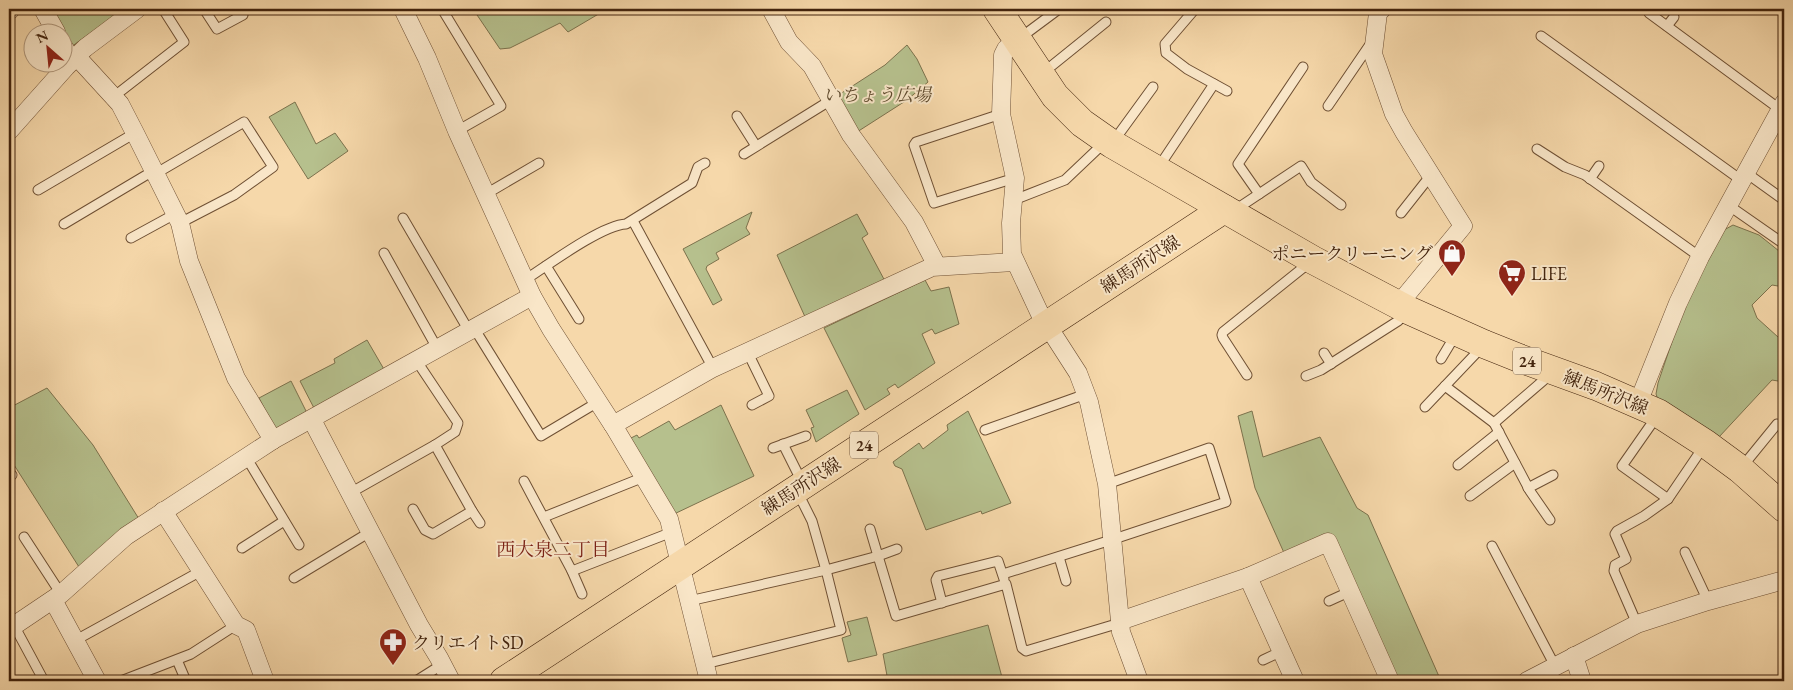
<svg xmlns="http://www.w3.org/2000/svg" width="1793" height="690" viewBox="0 0 1793 690" font-family="'EB Garamond','Noto Serif JP',serif">
  <style>
    .green { fill: #b6c08d; stroke: #7c724d }
    .lines { fill: none; stroke-linecap: round; stroke-linejoin: round }
    .lane-casing { stroke: #6f5034; stroke-width: 11 }
    .street-casing { stroke: #6f5034; stroke-width: 19 }
    .primary-casing { stroke: #42230d; stroke-width: 29 }
    .lane { stroke: #f9e6c8; stroke-width: 9 }
    .street { stroke: #f9e6c8; stroke-width: 18 }
    .primary { stroke: #f6d8aa; stroke-width: 28 }
    .labels { text-anchor: middle; dominant-baseline: central; stroke-width: 4; stroke-linejoin: round; paint-order: stroke }
    .shield { fill: #f9e6c8; stroke: #795e45; stroke-width: 1 }
    .shield-label { font-size: 16px; font-weight: bold; fill: #42230d }
    .park-label { font-size: 18px; font-style: italic; fill: #5f4a2d; stroke: #f9e6c8 }
    .poi-label { font-size: 18px; fill: #42230d; stroke: #f9e6c8; text-anchor: start }
    .street-label { font-size: 18px; fill: #42230d; stroke: #f9e6c8 }
    .neighbourhood-label { font-size: 19px; fill: #7a1f14; stroke: #f9e6c8 }
  </style>
  <rect width="100%" height="100%" fill="#f6d8aa"/>
  <filter id="stains"><feTurbulence type="fractalNoise" baseFrequency=".004" numOctaves="4"/><feColorMatrix values="0 0 0 0 .2 0 0 0 0 .09 0 0 0 0 .02 0 0 0 .5 -.17"/></filter>
  <radialGradient id="worn" r=".72"><stop offset=".6" stop-color="#630" stop-opacity="0"/><stop offset="1" stop-color="#630" stop-opacity=".3"/></radialGradient>
  <!-- green -->
  <g class="green">
    <polygon points="51,9 124,9 71,47"/>
    <polygon points="473,9 607,9 568,32 560,23 510,48 500,49"/>
    <polygon points="907,45 917,59 928,82 907,100 857,132 837,96 885,65"/>
    <polygon points="295,102 316,144 335,133 348,151 308,179 269,117"/>
    <polygon points="752,212 746,228 750,234 716,253 719,259 707,266 706,269 722,300 713,305 683,249"/>
    <polygon points="857,214 868,234 862,238 886,283 806,319 777,255"/>
    <polygon points="1733,225 1759,235 1784,255 1784,287 1772,285 1752,305 1757,318 1778,337 1784,337 1784,382 1772,380 1719,437 1659,402 1656,394 1658,383 1684,306 1724,230"/>
    <polygon points="925,280 931,291 949,287 959,324 935,334 932,329 922,334 935,363 898,388 895,384 887,389 890,394 865,410 824,328"/>
    <polygon points="367,340 385,371 315,410 300,381 335,363 334,359"/>
    <polygon points="291,381 306,411 307,415 275,429 259,398"/>
    <polygon points="47,388 93,445 139,519 79,567 9,457 9,408"/>
    <polygon points="847,390 859,414 816,442 811,428 814,427 806,410"/>
    <polygon points="721,405 754,476 672,515 627,440 637,435 639,438 669,421 675,430"/>
    <polygon points="968,411 1011,503 982,514 981,511 926,530 902,469 895,466 893,462 919,443 923,449 948,430 947,425"/>
    <polygon points="1252,411 1263,457 1320,437 1357,508 1368,515 1441,681 1397,681 1332,534 1285,555 1255,488 1238,416"/>
    <polygon points="867,617 877,655 848,662 842,638 851,635 847,622"/>
    <polygon points="988,625 1003,681 888,681 883,654"/>
  </g>
  <g class="lines">
    <!-- lane casing -->
    <g class="lane-casing">
      <g id="lane">
        <polyline points="204,9 217,29 243,15"/>
        <polyline points="442,9 501,106 457,131"/>
        <polyline points="1195,9 1165,44 1166,53 1187,69 1227,91"/>
        <polyline points="1649,13 1781,110"/>
        <polyline points="1667,26 1674,17"/>
        <polyline points="1541,36 1741,180"/>
        <polyline points="1020,38 1059,9"/>
        <polyline points="1044,72 1106,22"/>
        <polyline points="121,91 184,42 163,9"/>
        <polyline points="1328,106 1371,43"/>
        <polyline points="1001,114 916,142 914,145 934,203 1015,178"/>
        <polyline points="737,116 756,146"/>
        <polyline points="1113,142 1153,87"/>
        <polyline points="1537,149 1565,167 1585,175 1700,257"/>
        <polyline points="744,154 831,100"/>
        <polyline points="1158,168 1214,84"/>
        <polyline points="1745,172 1784,200"/>
        <polyline points="155,174 244,122 273,167 234,195 180,223"/>
        <polyline points="1590,179 1599,166"/>
        <polyline points="38,190 135,133"/>
        <polyline points="486,194 539,163"/>
        <polyline points="1259,194 1238,164 1303,67"/>
        <polyline points="1014,200 1065,180 1105,142"/>
        <polyline points="1728,205 1784,244"/>
        <polyline points="1235,210 1301,166 1311,182 1341,205"/>
        <polyline points="1401,213 1431,175"/>
        <polyline points="403,218 469,331"/>
        <polyline points="633,221 713,368"/>
        <polyline points="64,224 153,171"/>
        <polyline points="131,238 175,214"/>
        <polyline points="384,253 437,348"/>
        <polyline points="546,266 579,319"/>
        <path d="M525,280C548,265 602,225 626,224L692,183L698,167L705,163"/>
        <polyline points="474,328 541,436 598,402"/>
        <polyline points="747,351 769,396 752,405"/>
        <polyline points="1324,353 1331,364"/>
        <polyline points="1441,359 1456,334"/>
        <polyline points="1247,375 1223,338 1222,335 1223,332 1309,263"/>
        <polyline points="1306,376 1321,370 1398,321 1406,312"/>
        <polyline points="1445,386 1494,423"/>
        <polyline points="1425,407 1483,346"/>
        <polyline points="1657,416 1622,466 1668,499"/>
        <polyline points="985,430 1086,394"/>
        <polyline points="783,444 802,482"/>
        <polyline points="773,448 806,436"/>
        <polyline points="246,457 299,545"/>
        <polyline points="1458,465 1499,432"/>
        <polyline points="1742,467 1777,424"/>
        <polyline points="9,477 12,475"/>
        <polyline points="524,481 572,571 672,532"/>
        <polyline points="1528,488 1553,475"/>
        <polyline points="350,493 435,445 455,432 458,423 416,360"/>
        <polyline points="1470,496 1515,463"/>
        <polyline points="413,509 425,530 433,534 472,511 435,445"/>
        <polyline points="472,511 480,523"/>
        <polyline points="544,517 644,477"/>
        <polyline points="1550,520 1530,491 1494,423 1552,373"/>
        <polyline points="870,529 878,556 897,549"/>
        <polyline points="24,537 61,594"/>
        <polyline points="1492,546 1555,666"/>
        <polyline points="242,548 284,521"/>
        <polyline points="1685,552 1708,601"/>
        <polyline points="1059,557 1066,581"/>
        <polyline points="572,571 582,594"/>
        <polyline points="1003,574 1111,540 1226,502 1209,448 1107,484"/>
        <polyline points="294,578 370,532"/>
        <polyline points="689,601 826,570 878,556 896,616 1006,584 1022,648 1026,651 1113,625 1120,621"/>
        <polyline points="1329,601 1351,591"/>
        <polyline points="942,603 936,580 938,576 998,561 1004,579"/>
        <polyline points="9,616 44,681"/>
        <polyline points="1637,624 1614,571 1615,565 1626,559 1615,534 1617,531 1644,516 1668,499 1704,446"/>
        <polyline points="76,640 201,571"/>
        <polyline points="177,660 186,681"/>
        <polyline points="1263,660 1282,651"/>
        <polyline points="705,664 841,630 826,570 812,521 798,493"/>
        <polyline points="121,681 191,654 236,625"/>
        <polyline points="416,681 443,664"/>
      </g>
    </g>
    <!-- street casing -->
    <g class="street-casing">
      <g id="street">
        <polyline points="43,9 56,32"/>
        <polyline points="403,9 427,58 457,131 532,296 551,329 613,425 669,519 709,681"/>
        <polyline points="771,9 789,42 812,66 851,135 914,222 937,266"/>
        <polyline points="1382,9 1378,13 1373,54 1394,114 1404,132 1463,226 1398,305"/>
        <polyline points="9,11 11,9"/>
        <polyline points="1018,39 1006,49 1003,55 1001,114 1015,178 1011,223 1012,254 1040,314 1078,373 1089,402 1107,484 1121,632 1139,681"/>
        <polyline points="62,44 72,61"/>
        <polyline points="77,57 120,104 135,133 180,223 189,261 236,378 273,440"/>
        <polyline points="9,131 66,67 85,48 137,9"/>
        <polyline points="1638,403 1678,303 1700,257 1784,103"/>
        <polyline points="312,420 419,625 439,658 451,681"/>
        <polyline points="613,425 713,368 932,267 1014,262"/>
        <polyline points="163,511 236,625 246,630 265,681"/>
        <polyline points="1248,577 1328,542 1390,681"/>
        <polyline points="53,600 97,681"/>
        <polyline points="1120,621 1248,577 1295,681"/>
        <polyline points="9,629 61,594 126,536 273,440 532,296"/>
        <polyline points="1574,656 1582,681"/>
        <polyline points="1527,681 1637,624 1708,601 1784,580"/>
      </g>
    </g>
    <!-- primary casing -->
    <g class="primary-casing">
      <g id="primary">
        <polyline points="997,9 1055,96 1082,123 1112,144 1313,260 1408,310 1484,344 1519,358 1596,386 1658,413 1706,444 1740,469 1784,508"/>
        <polyline points="504,681 1224,209"/>
      </g>
    </g>
    <!-- lane -->
    <use href="#lane" class="lane"/>
    <!-- street -->
    <use href="#street" class="street"/>
    <!-- primary -->
    <use href="#primary" class="primary"/>
  </g>
  <!-- icons -->
  <defs>
    <g id="shop-pin" transform="scale(1.4375)"><path d="M0 17L-7.5 6A9.5 9.5 0 1 1 7.5 6Z" fill="#8f2418" stroke="#f9e6c8"/><path d="M-5-2.5h2.3a2.7 3.5 0 0 1 5.4 0H5L5.5 6h-11ZM-1.5-2.5h3a1.5 2.3 0 0 0-3 0Z" fill="#fff"/></g>
    <g id="supermarket-pin" transform="scale(1.4375)"><path d="M0 17L-7.5 6A9.5 9.5 0 1 1 7.5 6Z" fill="#8f2418" stroke="#f9e6c8"/><path d="M-6-5.5h2.5l.6 2H6L4.5 2H-2.5L-4.4-4H-6ZM-1.5 3.2a1.3 1.3 0 1 0 .1 0ZM3 3.2a1.3 1.3 0 1 0 .1 0Z" fill="#fff"/></g>
    <g id="pharmacy-pin" transform="scale(1.4375)"><path d="M0 17L-7.5 6A9.5 9.5 0 1 1 7.5 6Z" fill="#8f2418" stroke="#f9e6c8"/><path d="M-2-6h4v4h4v4h-4v4h-4v-4h-4v-4h4Z" fill="#fff"/></g>
  </defs>
  <g fill-rule="evenodd">
    <use href="#shop-pin" x="1452" y="253"/>
    <use href="#supermarket-pin" x="1512" y="273"/>
    <use href="#pharmacy-pin" x="393" y="642"/>
  </g>
  <g class="labels">
    <!-- shield labels -->
    <g class="shield">
      <rect x="1513" y="347.5" width="28" height="27" rx="4"/>
      <rect x="850" y="431.5" width="28" height="27" rx="4"/>
    </g>
    <g class="shield-label">
      <text x="1527" y="361">24</text>
      <text x="864" y="445">24</text>
    </g>
    <!-- park labels -->
    <g class="park-label">
      <text x="877" y="94">いちょう広場</text>
    </g>
    <!-- poi labels -->
    <g class="poi-label">
      <text x="1433" y="253" text-anchor="end">ポニークリーニング</text>
      <text x="1531" y="273">LIFE</text>
      <text x="412" y="642">クリエイトSD</text>
    </g>
    <!-- street labels -->
    <g class="street-label">
      <text transform="translate(1140 264) rotate(-33)">練馬所沢線</text>
      <text transform="translate(1606 392) rotate(22)">練馬所沢線</text>
      <text transform="translate(801 486) rotate(-33)">練馬所沢線</text>
    </g>
    <!-- neighbourhood labels -->
    <g class="neighbourhood-label">
      <text x="553" y="549">西大泉二丁目</text>
    </g>
  </g>
  <!-- margin -->
  <rect width="1793" height="690" fill="none" stroke="#f6d8aa" stroke-width="30"/>
  <rect x="10" y="10" width="1773" height="670" fill="none" stroke="#42230d" stroke-width="2.5"/>
  <rect x="15" y="15" width="1763" height="660" fill="none" stroke="#42230d"/>
  <!-- north arrow -->
  <g transform="translate(48 48) rotate(333)"><circle r="24" fill="#f9e6c8" stroke="#b0987d"/>
  <path d="M0-4L9 19L0 12L-9 19Z" fill="#8f2418"/>
  <text y="-8" font-size="14" font-weight="bold" text-anchor="middle" fill="#42230d">N</text>
  </g>
  <rect width="100%" height="100%" filter="url(#stains)"/>
  <rect width="100%" height="100%" fill="url(#worn)"/>
</svg>
